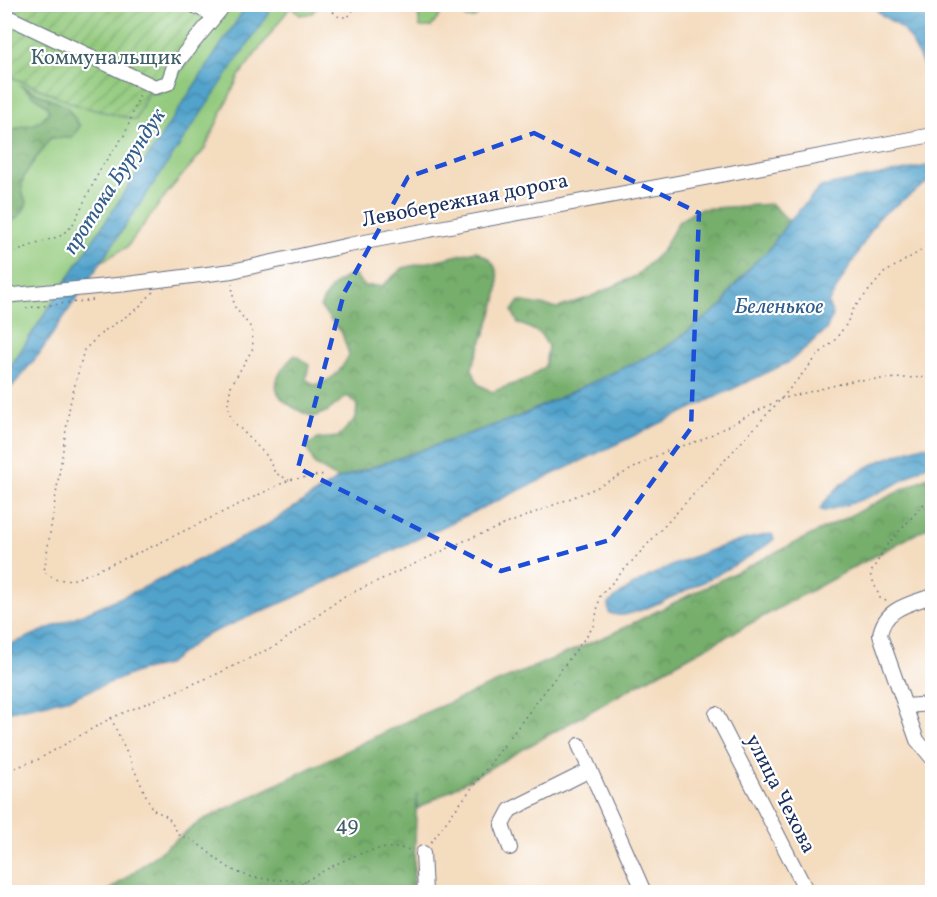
<svg xmlns="http://www.w3.org/2000/svg" width="937" height="897" viewBox="0 0 937 897" font-family="Vollkorn,serif">
  <style>
    .grass { fill: #93ca7d; stroke: #577c6e; stroke-width: 1.5 }
    .forest { fill: url(#forest-crowns); stroke: #486e65; stroke-width: 1.5 }
    .garden { fill: url(#garden-furrows); stroke: #577c6e; stroke-width: 1.5 }
    .water { fill: url(#water-waves); stroke: #366995; stroke-width: 1.5 }
    .lines { fill: none; stroke-linecap: round; stroke-linejoin: round }
    .minor-casing { stroke: #676c80; stroke-width: 16 }
    .path { stroke: #676c80; stroke-width: 1.5; stroke-dasharray: 1.5 4.5; stroke-linecap: butt }
    .minor { stroke: #fff; stroke-width: 14 }
    .marked { fill: none; stroke: #1d4ed8; stroke-width: 4.5; stroke-dasharray: 12 8; stroke-linejoin: round }
    .labels { text-anchor: middle; dominant-baseline: central; stroke-width: 4.5; stroke-linejoin: round; paint-order: stroke }
    .park-label { font-size: 21px; fill: #3f5e67; stroke: #fff }
    .street-label { font-size: 21px; fill: #1b2f5e; stroke: #fff }
    .water-label { font-size: 22px; font-style: italic; fill: #315d8a; stroke: #fff }
  </style>
  <defs>
    <pattern id="forest-crowns" width="20" height="18" patternUnits="userSpaceOnUse" patternTransform="scale(1.5)"><rect width="20" height="18" fill="#76ae6c"/><path d="M2 6a3 3 0 1 1 6 0M12 15a3 3 0 1 1 6 0" fill="none" stroke="#608e5c"/></pattern>
    <pattern id="garden-furrows" width="10" height="10" patternUnits="userSpaceOnUse" patternTransform="scale(1.5)"><rect width="10" height="10" fill="#93ca7d"/><path d="M-1 1l2-2M0 10L10 0M9 11l2-2" fill="none" stroke="#77a46a"/></pattern>
    <pattern id="water-waves" width="16" height="10" patternUnits="userSpaceOnUse" patternTransform="scale(1.5)"><rect width="16" height="10" fill="#51a3cc"/><path d="M0 5q4-4 8 0t8 0" fill="none" stroke="#4285a9"/></pattern>
  </defs>
  <rect width="100%" height="100%" fill="#fff"/>
  <filter id="ink" filterUnits="userSpaceOnUse"><feTurbulence type="fractalNoise" baseFrequency=".0167" numOctaves="2"/><feDisplacementMap in="SourceGraphic" scale="12" xChannelSelector="R" yChannelSelector="G"/><feConvolveMatrix kernelMatrix="1 2 1 2 8 2 1 2 1" color-interpolation-filters="sRGB"/></filter>
  <filter id="wash" filterUnits="userSpaceOnUse"><feTurbulence type="fractalNoise" baseFrequency=".008" numOctaves="4" result="noise"/><feDisplacementMap in="SourceGraphic" scale="24" xChannelSelector="R" yChannelSelector="G"/><feGaussianBlur stdDeviation="1.35" result="paint"/><feColorMatrix in="noise" values="0 0 0 0 0 0 0 0 0 0 0 0 0 0 0 0 0 1.4 0 .05"/><feComposite in="paint" operator="in"/></filter>
  <g filter="url(#wash)">
    <rect width="100%" height="100%" fill="#f4dcbf"/>
    <!-- grass -->
    <g class="grass">
      <polygon points="230,5 319,5 312,13 300,15 291,6 239,76 204,150 168,192 127,247 99,263 78,263 5,375 5,74 79,106 147,94"/>
      <polygon points="417,5 417,4 448,5 431,27 420,27"/>
      <polygon points="466,5 466,4 491,5 474,18 466,18 462,9"/>
    </g>
    <!-- forest -->
    <g class="forest">
      <path d="M20,85L67,107L80,126L72,138H51C45,144 43,151 37,157C26,172 15,184 27,203C23,213 17,222 5,222C5,206 3,137 13,130C27,121 36,131 49,111L47,106Z"/>
      <path d="M772,204L789,221L768,251L756,261L730,291L724,304L664,349L518,417L338,479L314,464L306,445L318,439L338,437L356,418L357,404L347,396L328,411L313,417C277,402 261,387 295,355L309,365L306,379L315,385C334,380 340,372 349,355L342,333L320,307C328,290 336,280 354,274L364,286H382L403,268L476,251C480,254 488,257 491,261C513,286 478,342 472,369L478,384L492,392L529,378L545,366L548,346L540,333L518,323L512,311L519,301L558,308L590,297L636,276L662,251L679,221L699,209Z"/>
      <polygon points="932,475 932,525 646,680 417,809 417,793 413,892 107,892 201,821 420,715 609,635"/>
    </g>
    <!-- garden -->
    <polygon class="garden" points="5,5 230,5 165,92 147,94 136,120 79,106 5,74"/>
    <!-- water -->
    <g class="water">
      <polygon points="247,5 274,5 39,354 5,395 5,375"/>
      <path d="M874,5H927L932,19V84C922,66 917,46 902,29C892,18 884,22 874,5Z"/>
      <polygon points="932,165 932,179 879,217 828,303 833,315 826,330 789,362 293,598 204,636 166,665 139,671 71,698 5,712 5,647 143,588 267,525 338,479 518,417 664,349 724,304 730,291 756,261 768,251 789,221 821,187"/>
      <path d="M923,446L932,447L931,462C898,486 864,502 824,511L820,509C844,472 883,458 923,446Z"/>
      <path d="M772,534L774,539C750,560 653,610 623,615C618,616 614,614 609,613L608,604C642,572 727,541 772,534Z"/>
    </g>
  </g>
  <g filter="url(#ink)">
    <g class="lines">
      <!-- minor casing -->
      <g class="minor-casing">
        <g id="minor">
          <polyline points="191,4 214,15"/>
          <polyline points="4,15 155,87 168,83 174,66 225,4"/>
          <polyline points="4,296 127,284 232,271 349,245 932,135"/>
          <path d="M932,596C910,604 884,608 880,635L917,740L932,758"/>
          <polyline points="906,706 932,704"/>
          <polyline points="716,714 807,892"/>
          <polyline points="579,745 644,892"/>
          <polyline points="510,848 502,825 510,810 590,770"/>
          <polyline points="423,853 425,892"/>
        </g>
      </g>
      <!-- path -->
      <g class="path">
        <polyline points="324,4 339,17 348,17 358,4"/>
        <polyline points="333,12 336,4"/>
        <polyline points="4,258 27,247 60,236 72,226 102,166 125,134 140,94"/>
        <polyline points="232,283 234,306 252,329 253,348 231,386 228,403 231,419 267,456 275,473 289,480"/>
        <polyline points="153,292 137,309 104,331 84,350 70,404 44,572 57,580 76,579 147,549 289,480 325,474"/>
        <polyline points="26,308 93,300"/>
        <polyline points="886,601 880,598 870,574 887,545 932,495"/>
        <path d="M111,718L152,809L168,817L179,835C201,840 215,862 237,872C259,882 283,878 306,882L315,892"/>
        <polyline points="4,772 39,759 111,718 217,674 279,644 343,597 464,541 596,488 664,452 701,440 781,399 856,380 932,377"/>
        <polyline points="431,842 594,626 600,596 781,399 820,353 834,341 846,325 854,308 884,273 932,244"/>
        <path d="M285,892C324,873 365,839 411,850"/>
      </g>
      <!-- minor -->
      <use href="#minor" class="minor"/>
    </g>
  </g>
  <!-- marked area -->
  <path class="marked" d="M534,133L699,213L691,428L610,540L501,571L298,468L344,293L408,177Z"/>
  <g class="labels">
    <!-- park labels -->
    <g class="park-label">
      <text x="106" y="58">Коммунальщик</text>
      <text x="347" y="825">49</text>
    </g>
    <!-- street labels -->
    <g class="street-label">
      <text transform="translate(465 201) rotate(-11)">Левобережная дорога</text>
      <text transform="translate(780 794) rotate(63)">улица Чехова</text>
    </g>
    <!-- water labels -->
    <g class="water-label">
      <text transform="translate(115 182) rotate(-57)">протока Бурундук</text>
      <text x="779" y="307">Беленькое</text>
    </g>
  </g>
  <!-- margin -->
  <rect width="937" height="897" fill="none" stroke="#fff" stroke-width="24"/>
</svg>
